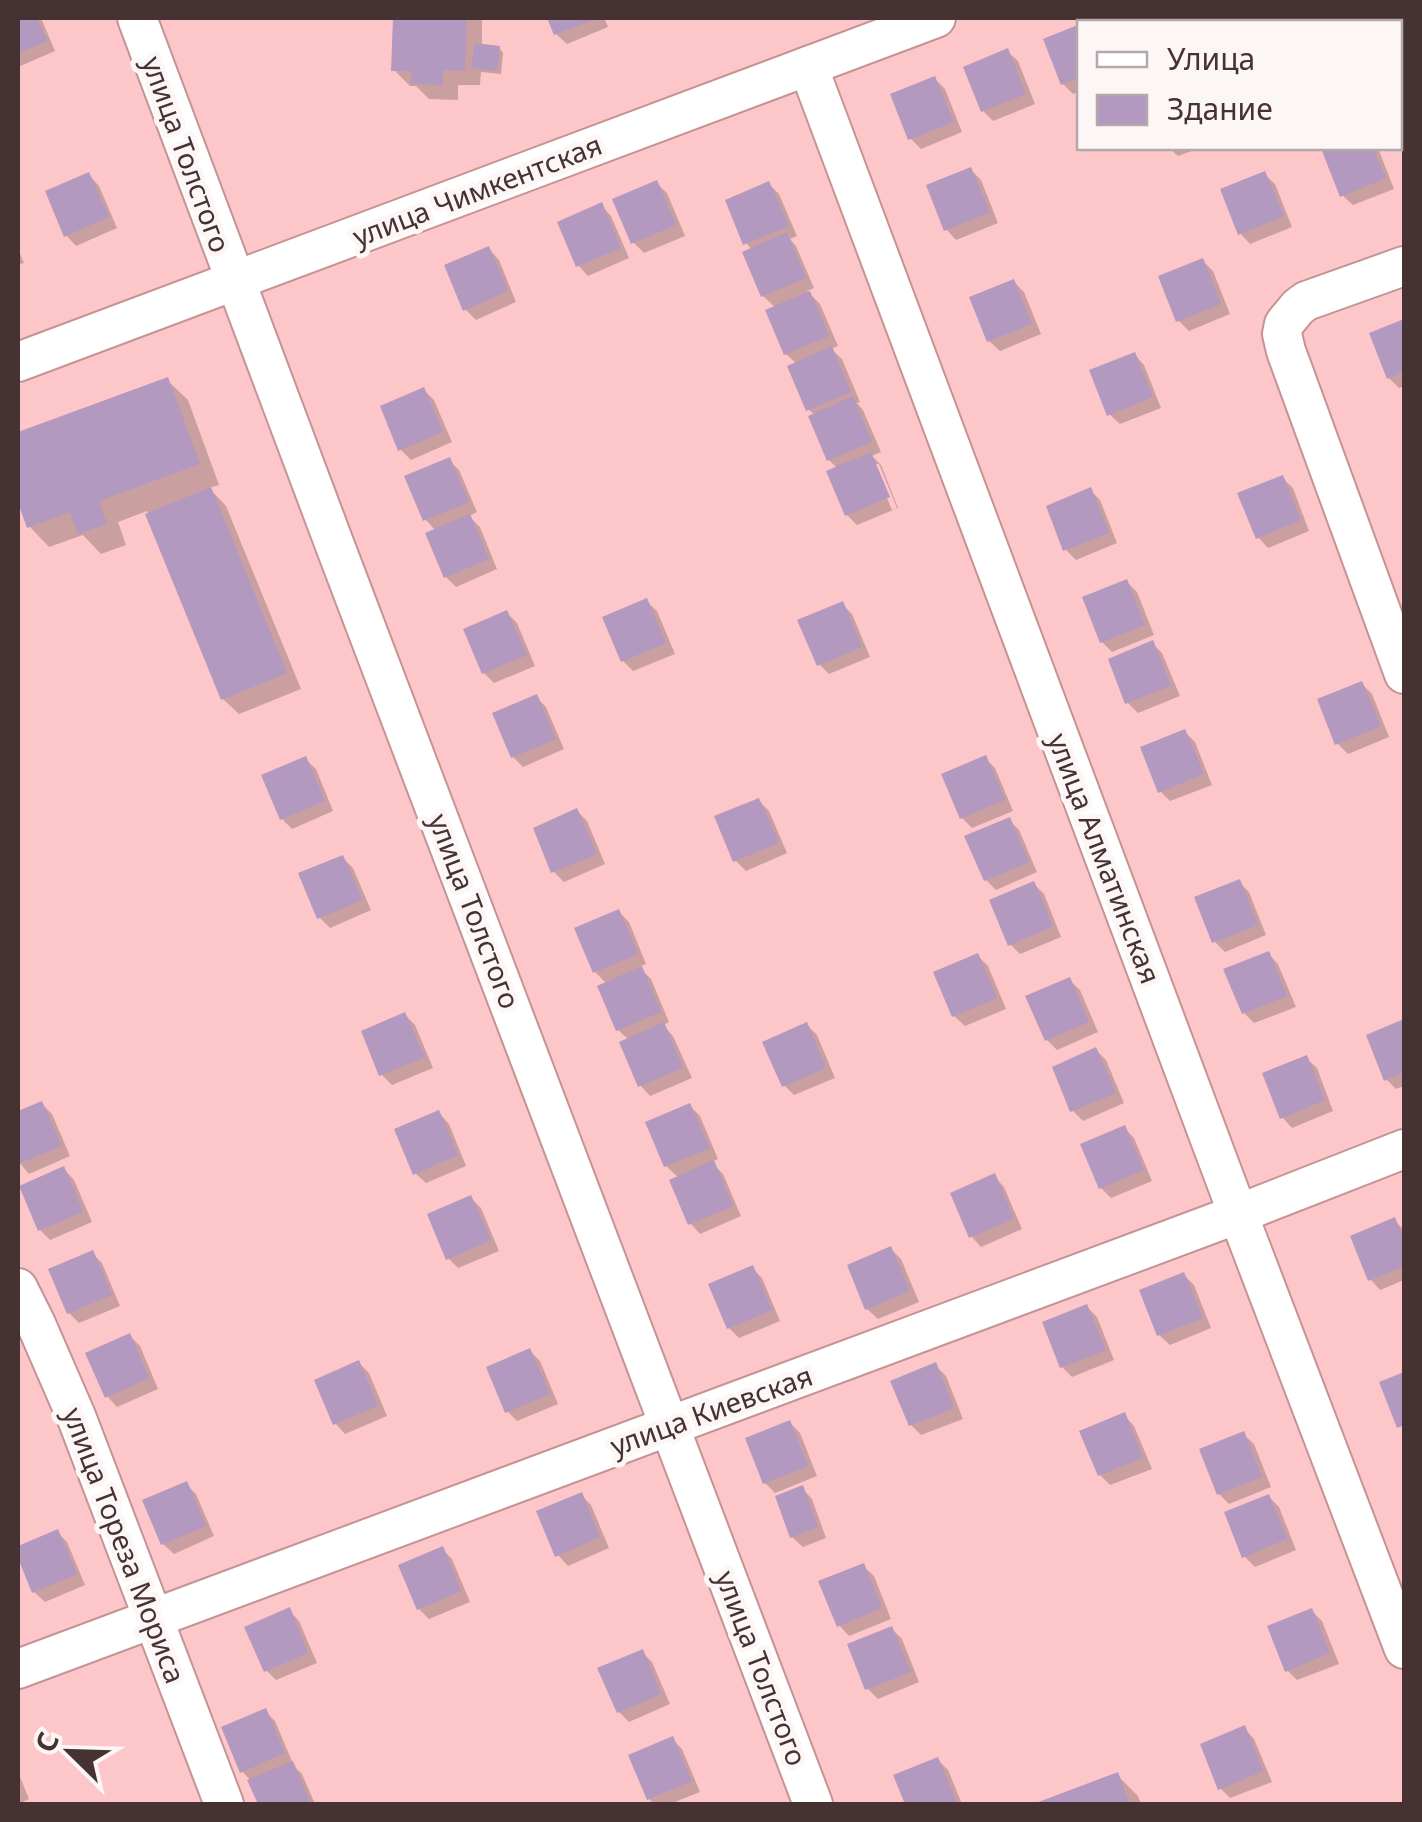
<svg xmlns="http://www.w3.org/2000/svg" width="1422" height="1822" viewBox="0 0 1422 1822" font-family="'Noto Sans',sans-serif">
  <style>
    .shadow { fill: #0003; fill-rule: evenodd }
    .building { fill: #b398bf }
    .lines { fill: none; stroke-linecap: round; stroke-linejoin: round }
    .street-casing { stroke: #c69395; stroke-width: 42 }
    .street { stroke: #fff; stroke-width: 38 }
    .labels { text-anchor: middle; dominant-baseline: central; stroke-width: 10; stroke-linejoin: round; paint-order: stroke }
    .street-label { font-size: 28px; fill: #473233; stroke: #fcf6f6 }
  </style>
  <rect width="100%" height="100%" fill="#fdc7c9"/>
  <!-- shadow -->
  <g class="shadow">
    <polygon points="18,18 41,18 55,51 18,67"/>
    <polygon points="396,18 494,18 482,19 482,47 499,48 503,53 501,74 481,72 480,85 458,85 458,100 429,99 416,86 410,86 394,70"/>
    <polygon points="550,18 604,18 608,27 567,44 556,34"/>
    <polygon points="1235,18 1268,18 1256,22 1240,22"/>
    <polygon points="1368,18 1383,18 1388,22 1356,22"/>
    <polygon points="1080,27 1080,91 1073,94 1063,84"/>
    <polygon points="1400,50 1404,63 1404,67 1400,69"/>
    <polygon points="1007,51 1018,61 1035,104 993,121 983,111"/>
    <polygon points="935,79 945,89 962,132 921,149 910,138"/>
    <polygon points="1169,148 1200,148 1178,156"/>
    <polygon points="1338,148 1378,148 1394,189 1353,205 1342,195 1325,152"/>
    <polygon points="971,170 981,180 998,223 956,240 946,229"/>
    <polygon points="1264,174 1275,184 1292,227 1250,244 1240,233"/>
    <polygon points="89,175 99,186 117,228 76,246 66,235"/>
    <polygon points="656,183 667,193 685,236 644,253 634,243 616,200"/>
    <path d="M769,184L779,194L797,236L790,239L796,246L814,288L807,291L820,304L838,346L831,349L842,359L860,402L857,403L863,410L881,452L872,456L881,465L898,508L857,525L847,515L829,472L838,469L829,460L815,415L808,409L797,364L786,354L776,308L763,296L752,250L746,243ZM873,464H879L897,508L892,510Z"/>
    <polygon points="601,205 611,216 629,258 588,276 578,265"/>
    <polygon points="18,249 24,263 18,265"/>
    <polygon points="489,249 499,260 516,302 476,320 465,309"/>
    <polygon points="1203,261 1213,271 1230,314 1189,331 1178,320"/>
    <polygon points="1014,282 1024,292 1041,334 1000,351 989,341"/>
    <polygon points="1404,322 1404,386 1399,388 1389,378 1372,335"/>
    <polygon points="1134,354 1144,365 1161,408 1120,424 1109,414"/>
    <polygon points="167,380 188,400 219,485 209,488 226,506 301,689 239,714 223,699 147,511 118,522 126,545 101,554 83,535 49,547 29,526 18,496 18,435"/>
    <polygon points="424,390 434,400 452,442 411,460 400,449"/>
    <polygon points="449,460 459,470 477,512 469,516 480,527 497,569 456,587 446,577 436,531 426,520"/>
    <polygon points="1282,478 1293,488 1309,531 1268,548 1258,537"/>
    <polygon points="1090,490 1100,500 1117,543 1076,560 1066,550"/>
    <polygon points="1127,582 1137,592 1154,635 1112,652 1102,642"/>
    <polygon points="646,601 657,611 675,654 633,671 623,661"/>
    <polygon points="842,604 852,614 870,657 829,674 819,664"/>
    <polygon points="507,613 517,623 535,666 494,683 484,673"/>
    <polygon points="1152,643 1162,653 1180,696 1138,713 1128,703 1111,660"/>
    <polygon points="1362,684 1372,694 1389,737 1348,754 1337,743"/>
    <polygon points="536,697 546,707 564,749 523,767 513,757"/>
    <polygon points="1185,732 1195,742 1212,785 1170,801 1160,791"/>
    <polygon points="985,758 995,768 1013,811 972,828 962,818"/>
    <polygon points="305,759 316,769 333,811 292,829 282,819"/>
    <polygon points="759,801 769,811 787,853 746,871 735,860"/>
    <polygon points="577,811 587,821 605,864 564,882 553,871"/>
    <polygon points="1009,820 1019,830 1037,872 996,890 986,880"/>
    <polygon points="343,858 353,868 371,910 330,928 319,917"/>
    <polygon points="1239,882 1249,892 1266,935 1225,952 1215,942"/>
    <polygon points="1034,884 1044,894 1061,937 1020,954 1010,944"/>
    <polygon points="619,912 629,922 646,964 639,967 651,979 669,1022 663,1025 673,1036 692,1078 650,1096 640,1085 629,1040 618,1030 607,984 595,972"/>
    <polygon points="1268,953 1278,964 1296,1007 1254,1023 1244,1013"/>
    <polygon points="978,956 988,966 1006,1009 965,1026 954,1016"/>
    <polygon points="1069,980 1080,990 1098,1032 1057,1050 1047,1040"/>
    <polygon points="405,1015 415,1025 433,1068 392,1085 382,1075"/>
    <polygon points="1404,1022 1404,1086 1396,1089 1386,1079 1369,1037"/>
    <polygon points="807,1025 817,1035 835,1078 794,1095 784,1085"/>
    <polygon points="1096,1050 1106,1060 1124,1103 1083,1121 1072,1110"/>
    <polygon points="1306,1058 1317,1068 1333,1111 1292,1128 1282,1117"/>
    <polygon points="42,1104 52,1114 70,1156 29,1174 18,1161 18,1114"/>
    <polygon points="690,1106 700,1116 718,1159 711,1162 723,1174 741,1216 700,1234 690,1223 679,1178 666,1166"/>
    <polygon points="439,1113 449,1124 466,1166 426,1183 415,1173"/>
    <polygon points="1124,1128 1134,1138 1152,1181 1111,1198 1101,1188"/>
    <polygon points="64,1169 74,1180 92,1222 50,1240 40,1230"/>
    <polygon points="994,1176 1004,1187 1022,1229 981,1247 971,1236"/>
    <polygon points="471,1198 481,1208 499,1251 458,1268 448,1258"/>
    <polygon points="1394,1220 1404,1230 1404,1280 1380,1290 1370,1279"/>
    <polygon points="891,1249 901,1259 919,1302 878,1319 867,1309"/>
    <polygon points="92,1253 102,1263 120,1306 79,1323 69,1313"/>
    <polygon points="752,1268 762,1278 780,1321 739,1338 729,1328"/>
    <polygon points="1184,1275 1194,1285 1211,1328 1170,1345 1159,1335"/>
    <polygon points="1087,1307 1097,1317 1114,1360 1072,1377 1062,1367"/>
    <polygon points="130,1336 140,1346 158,1389 117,1407 107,1396"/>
    <polygon points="530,1351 540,1361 558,1404 517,1421 507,1411"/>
    <polygon points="359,1363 369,1373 387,1416 345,1434 335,1423"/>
    <polygon points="935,1365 946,1376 963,1419 921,1435 911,1425"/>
    <polygon points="1124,1415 1134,1426 1152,1469 1110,1485 1100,1475"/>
    <polygon points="790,1423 800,1433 817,1476 775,1493 765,1483"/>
    <polygon points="1243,1434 1254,1444 1271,1487 1229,1504 1219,1494"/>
    <polygon points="186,1484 196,1494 214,1536 174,1554 163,1544"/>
    <polygon points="802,1488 812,1499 826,1538 803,1547 792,1537"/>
    <polygon points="581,1495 591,1505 609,1548 568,1566 558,1555"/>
    <polygon points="1269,1497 1279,1507 1296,1550 1255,1567 1244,1556"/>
    <polygon points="57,1532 67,1542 85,1585 45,1602 34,1592 18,1549"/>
    <polygon points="442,1549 452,1559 470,1602 429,1619 419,1609"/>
    <polygon points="863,1566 874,1576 891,1619 849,1636 839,1625"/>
    <polygon points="289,1610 299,1621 317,1663 276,1680 266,1670"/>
    <polygon points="1312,1611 1322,1621 1339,1664 1297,1680 1287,1670"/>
    <polygon points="892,1629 902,1639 919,1682 878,1699 867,1688"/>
    <polygon points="642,1652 652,1662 670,1704 629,1722 619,1712"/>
    <polygon points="265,1711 275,1721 294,1766 302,1774 315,1804 260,1804 252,1782 242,1771"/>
    <polygon points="1244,1728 1254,1739 1272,1782 1230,1798 1220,1788"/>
    <polygon points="672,1739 682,1749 700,1792 670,1804 654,1804 649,1799"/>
    <polygon points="938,1760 948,1770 962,1804 907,1804 896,1777"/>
    <polygon points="18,1772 29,1799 18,1804"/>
    <polygon points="1117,1775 1138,1796 1141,1804 1039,1804"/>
  </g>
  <!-- building -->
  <g class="building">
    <polygon points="18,18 37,18 47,41 18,53"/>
    <polygon points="393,18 467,18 465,71 443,70 443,85 411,84 411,71 391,71"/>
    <polygon points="547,18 597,18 554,35"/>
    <polygon points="1080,24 1080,77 1061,85 1043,39"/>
    <polygon points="475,43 500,46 497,71 471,68"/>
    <polygon points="1008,48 1026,94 981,112 963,67"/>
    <polygon points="935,76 954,122 908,140 890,94"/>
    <polygon points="1331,148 1373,148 1386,178 1340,197 1322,151"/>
    <polygon points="971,167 990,212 944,231 926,185"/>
    <polygon points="1265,171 1284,216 1238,235 1220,189"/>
    <polygon points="89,172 109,217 64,237 45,191"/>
    <polygon points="657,180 676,225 631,244 612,199"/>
    <polygon points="769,181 789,226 743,245 725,200"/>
    <polygon points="602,202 621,248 576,267 557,222"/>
    <polygon points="787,232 806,278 761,297 742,252"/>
    <polygon points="489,246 508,291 463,311 444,265"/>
    <polygon points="1203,258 1221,304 1176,322 1158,276"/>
    <polygon points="1014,279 1032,324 987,342 969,297"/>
    <polygon points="810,291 829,336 784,355 765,310"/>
    <polygon points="1404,319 1404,372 1387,379 1369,333"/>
    <polygon points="832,346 851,392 806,411 787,366"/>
    <polygon points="1135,352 1153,397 1107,416 1089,370"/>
    <polygon points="168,377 200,464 99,501 107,524 78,534 70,512 27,528 18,503 18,432"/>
    <polygon points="424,387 443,432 398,451 380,406"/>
    <polygon points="853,396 872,442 827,461 808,416"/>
    <polygon points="871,452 890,497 845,516 826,471"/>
    <polygon points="450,457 469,502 423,521 404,476"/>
    <polygon points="1283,475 1301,520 1256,539 1237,493"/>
    <polygon points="211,487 287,673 221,700 145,514"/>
    <polygon points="1091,487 1109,533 1063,551 1046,506"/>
    <polygon points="470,514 489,559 444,578 425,533"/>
    <polygon points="1127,579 1145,625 1100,643 1082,597"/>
    <polygon points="647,598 666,643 621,662 602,617"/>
    <polygon points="843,601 862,647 817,666 797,620"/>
    <polygon points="507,610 527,655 482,674 463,629"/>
    <polygon points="1153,640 1171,686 1125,704 1108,659"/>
    <polygon points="1362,681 1381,726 1335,745 1317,699"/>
    <polygon points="537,694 556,739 511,758 492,713"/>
    <polygon points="1185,729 1204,774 1158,793 1140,747"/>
    <polygon points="986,755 1005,800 960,819 941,774"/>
    <polygon points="306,756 325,801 280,820 261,775"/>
    <polygon points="759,798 779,843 733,862 714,816"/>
    <polygon points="577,808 597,854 551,873 533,828"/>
    <polygon points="1010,817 1029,862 984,881 964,836"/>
    <polygon points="343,855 363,900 317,919 298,873"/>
    <polygon points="1240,879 1258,925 1212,943 1194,897"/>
    <polygon points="1034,881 1053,926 1008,946 989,900"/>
    <polygon points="619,909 638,954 593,973 574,928"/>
    <polygon points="1269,951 1287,996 1242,1014 1223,969"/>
    <polygon points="978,953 997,998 952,1017 933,972"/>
    <polygon points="642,966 661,1012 616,1031 597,986"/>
    <polygon points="1070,977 1089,1022 1045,1041 1025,996"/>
    <polygon points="405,1012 425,1057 379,1076 361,1031"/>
    <polygon points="1404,1019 1404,1072 1384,1081 1366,1035"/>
    <polygon points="664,1022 683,1068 638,1087 619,1042"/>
    <polygon points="807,1022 826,1068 782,1087 762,1042"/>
    <polygon points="1096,1047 1116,1093 1070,1112 1052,1067"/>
    <polygon points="1307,1055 1325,1100 1280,1119 1262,1073"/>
    <polygon points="42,1101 62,1146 18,1164 18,1111"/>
    <polygon points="690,1103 710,1148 664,1167 645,1122"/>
    <polygon points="439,1110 458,1155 413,1175 394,1129"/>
    <polygon points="1125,1125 1144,1170 1099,1189 1080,1144"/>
    <polygon points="714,1160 733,1206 688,1225 669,1180"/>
    <polygon points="64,1166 83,1212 38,1231 19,1186"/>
    <polygon points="995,1173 1014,1219 969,1238 950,1193"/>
    <polygon points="471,1195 491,1240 446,1260 427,1214"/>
    <polygon points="1395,1217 1404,1240 1404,1266 1368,1281 1350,1236"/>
    <polygon points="891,1246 910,1291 865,1310 847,1265"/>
    <polygon points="93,1250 112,1295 67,1314 48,1269"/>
    <polygon points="753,1265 772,1310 727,1329 708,1284"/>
    <polygon points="1184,1272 1203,1318 1157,1336 1139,1290"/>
    <polygon points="1087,1304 1106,1350 1060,1368 1042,1322"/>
    <polygon points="130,1333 149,1378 105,1398 85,1353"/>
    <polygon points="530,1348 550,1394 505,1413 486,1367"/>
    <polygon points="359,1360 378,1406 333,1425 314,1380"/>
    <polygon points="936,1362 954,1408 909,1426 890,1381"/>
    <polygon points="1404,1372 1404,1425 1397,1428 1379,1382"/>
    <polygon points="1125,1412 1143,1458 1098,1476 1079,1431"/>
    <polygon points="790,1420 808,1466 763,1484 745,1438"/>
    <polygon points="1244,1431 1262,1477 1217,1495 1199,1449"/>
    <polygon points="187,1481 206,1526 161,1545 142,1500"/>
    <polygon points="803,1485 818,1527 790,1538 775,1496"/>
    <polygon points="582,1492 600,1537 555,1557 536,1511"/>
    <polygon points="1269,1494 1287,1539 1242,1558 1224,1512"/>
    <polygon points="58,1529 77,1574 32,1593 18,1558 18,1546"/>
    <polygon points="443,1546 461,1591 417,1610 398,1565"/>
    <polygon points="864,1563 882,1608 837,1627 818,1581"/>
    <polygon points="290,1607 308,1653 264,1672 244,1627"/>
    <polygon points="1312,1608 1330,1653 1285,1672 1267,1626"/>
    <polygon points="892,1626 911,1672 865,1690 847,1644"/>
    <polygon points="643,1649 661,1694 617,1713 597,1668"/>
    <polygon points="266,1708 285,1753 240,1773 221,1727"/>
    <polygon points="1245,1725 1263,1771 1218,1790 1200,1744"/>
    <polygon points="673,1736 692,1781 647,1800 628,1755"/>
    <polygon points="938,1757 957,1803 905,1804 893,1775"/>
    <polygon points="293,1761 311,1804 258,1804 247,1780"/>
    <polygon points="1118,1772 1130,1804 1033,1804"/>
  </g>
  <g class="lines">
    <!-- street casing -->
    <g class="street-casing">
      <g id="street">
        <path d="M137,18C358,615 590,1208 813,1804"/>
        <polyline points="808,66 1238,1214 1404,1649"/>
        <polyline points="1404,266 1306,301 1298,307 1284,324 1282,334 1286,351 1404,674"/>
        <polyline points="18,362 936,18"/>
        <polyline points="18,1288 36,1324 76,1416 224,1804"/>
        <polyline points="18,1669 1238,1214 1404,1149"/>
      </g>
    </g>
    <!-- street -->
    <use href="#street" class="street"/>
  </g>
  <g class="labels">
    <!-- street labels -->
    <g class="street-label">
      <text transform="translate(187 154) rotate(70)">улица Толстого</text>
      <text transform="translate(477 190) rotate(-21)">улица Чимкентская</text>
      <text transform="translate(1105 858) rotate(69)">улица Алматинская</text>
      <text transform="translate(475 911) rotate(69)">улица Толстого</text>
      <text transform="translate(711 1410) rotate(-20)">улица Киевская</text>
      <text transform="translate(125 1545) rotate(69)">улица Тореза Мориса</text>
      <text transform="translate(762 1668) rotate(69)">улица Толстого</text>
    </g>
  </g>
  <!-- border -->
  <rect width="1422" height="1822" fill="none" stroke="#473233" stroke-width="40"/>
  <!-- legend -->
  <rect x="1077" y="20" width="325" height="130" fill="#fcf6f6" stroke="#b4a8a8" stroke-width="2.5"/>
  <rect x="1097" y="52" width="50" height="15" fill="#ffffff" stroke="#b4a8a8" stroke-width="2.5"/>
  <text x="1167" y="70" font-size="30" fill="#473233">Улица</text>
  <rect x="1097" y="95" width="50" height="30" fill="#b398bf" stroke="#b4a8a8" stroke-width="2.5"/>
  <text x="1167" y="120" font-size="30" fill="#473233">Здание</text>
  <!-- north arrow -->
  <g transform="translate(70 1752) rotate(293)" stroke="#fcf6f6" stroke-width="8" paint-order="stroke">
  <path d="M0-8L18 38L0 25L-18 38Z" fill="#473233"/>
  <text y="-15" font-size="28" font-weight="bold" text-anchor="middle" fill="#473233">С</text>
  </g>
</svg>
